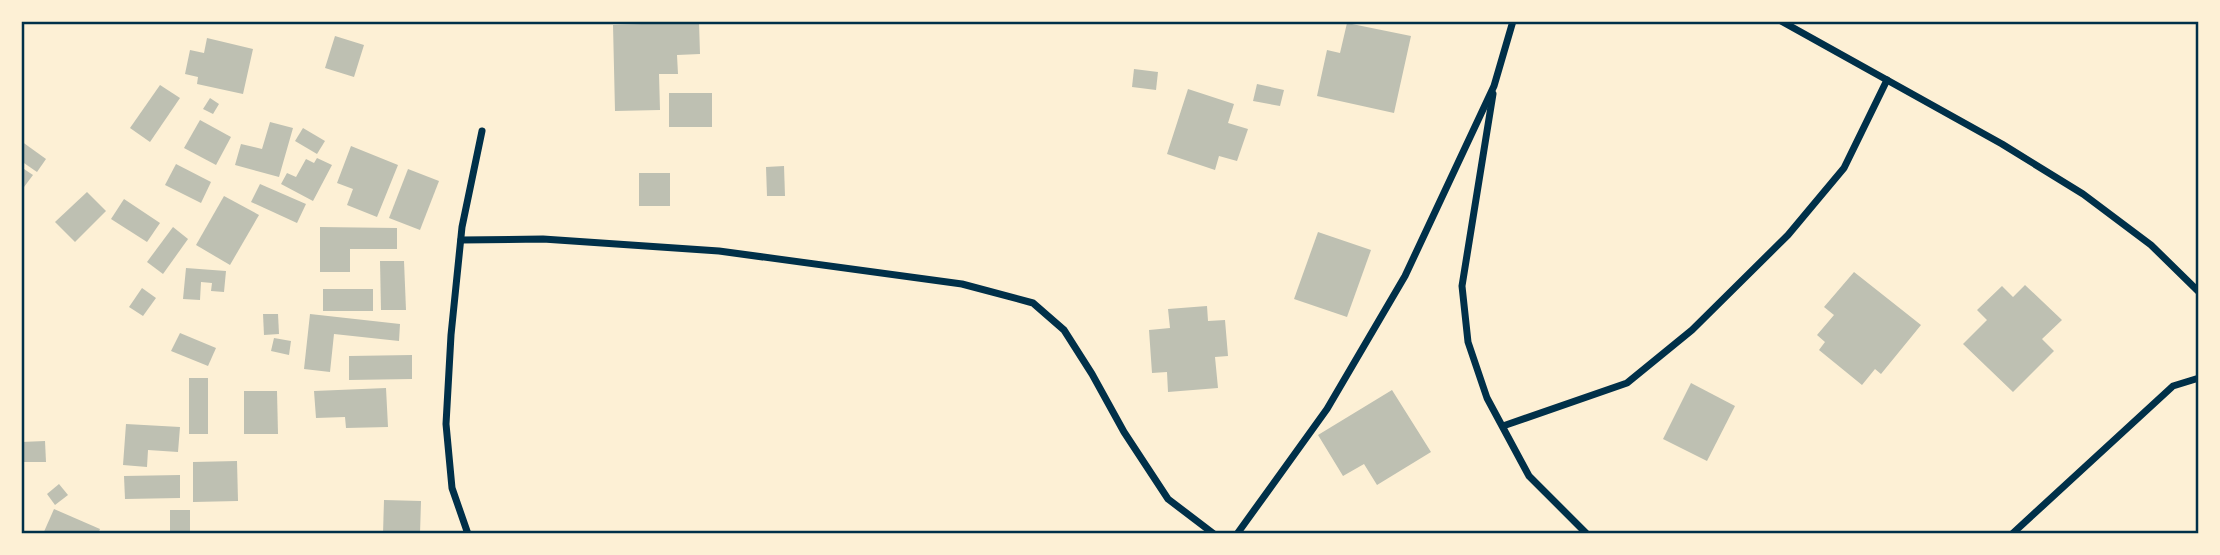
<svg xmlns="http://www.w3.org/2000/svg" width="2220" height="555" viewBox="0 0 2220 555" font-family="'Public Sans',sans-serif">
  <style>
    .building { fill: #bec0b2 }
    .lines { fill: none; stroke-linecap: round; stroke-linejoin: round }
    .minor { stroke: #003049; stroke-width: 7 }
    .neatline { fill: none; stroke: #003049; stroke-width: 2.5 }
  </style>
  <rect width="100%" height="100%" fill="#fdf0d5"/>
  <!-- building -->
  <g class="building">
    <polygon points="699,22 700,54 677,55 678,74 659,74 660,110 615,111 613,25"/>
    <polygon points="1347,23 1411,36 1394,113 1317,96 1327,50 1340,53"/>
    <polygon points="335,36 364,45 354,77 325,68"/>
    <polygon points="207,38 253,49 243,94 197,84 198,77 185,74 190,50 204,53"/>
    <polygon points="1134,69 1158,72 1156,90 1132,87"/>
    <polygon points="1257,84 1284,90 1280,106 1253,101"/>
    <polygon points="160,85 180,98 150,142 130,128"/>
    <polygon points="1188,89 1234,104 1228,123 1248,129 1237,161 1219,156 1215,170 1167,154"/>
    <rect x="669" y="93" width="43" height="34"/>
    <polygon points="210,98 219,104 213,114 203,109"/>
    <polygon points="200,120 231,137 216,165 184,148"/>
    <polygon points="270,122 293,128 279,177 235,165 241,144 262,149"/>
    <polygon points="303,128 325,141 317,154 295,141"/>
    <polygon points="21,141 46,159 37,172 21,161"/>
    <polygon points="351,146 398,165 377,217 347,205 353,189 337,183"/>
    <polygon points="317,158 332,165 313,201 281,184 287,173 296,177 306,159 314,163"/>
    <polygon points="176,164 211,182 201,203 165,185"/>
    <polygon points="784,166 785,196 767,196 766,167"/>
    <polygon points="21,167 33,175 21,191"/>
    <polygon points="408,169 439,181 420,230 389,218"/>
    <rect x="639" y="173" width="31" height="33"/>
    <polygon points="260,184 306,204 297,223 251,202"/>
    <polygon points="87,192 106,211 75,242 55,222"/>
    <polygon points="224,196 259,215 230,265 196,245"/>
    <polygon points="124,199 160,223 147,242 111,219"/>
    <polygon points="173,227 188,239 163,274 147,262"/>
    <polygon points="320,227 397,228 397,249 350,249 350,272 320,272"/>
    <polygon points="1318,232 1371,250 1347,317 1294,299"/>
    <polygon points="380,261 404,261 406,310 381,310"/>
    <polygon points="186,268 226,271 224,292 211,291 212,283 201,282 200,300 183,299"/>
    <polygon points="1854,272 1921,325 1881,374 1875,369 1862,385 1819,350 1825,342 1817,335 1834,315 1824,307"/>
    <polygon points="2025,285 2062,320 2042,339 2054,351 2013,392 1963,344 1987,320 1977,310 2002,286 2013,297"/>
    <polygon points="142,288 156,298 143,316 129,307"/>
    <rect x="323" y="289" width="50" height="22"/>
    <polygon points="1207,306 1208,321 1225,320 1228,356 1215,357 1218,388 1168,392 1167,372 1152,373 1149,330 1170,328 1168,309"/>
    <polygon points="263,314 278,314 279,334 264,335"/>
    <polygon points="310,314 400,324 399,341 334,334 330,372 304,369"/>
    <polygon points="180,333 216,348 208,366 171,351"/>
    <polygon points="274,338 291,341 289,355 271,351"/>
    <polygon points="412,355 412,379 349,380 349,356"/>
    <rect x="189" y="378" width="19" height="56"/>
    <polygon points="1691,383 1735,406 1707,461 1663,439"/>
    <polygon points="386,388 388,427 346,428 345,417 316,418 314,391"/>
    <polygon points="1392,390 1431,452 1377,485 1364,464 1343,476 1318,435"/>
    <polygon points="244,391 277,391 278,434 244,434"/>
    <polygon points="126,424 180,427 178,452 148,450 147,467 123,465"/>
    <polygon points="45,441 46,462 21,462 21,442"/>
    <polygon points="237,461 238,501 193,502 193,462"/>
    <polygon points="180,475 180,498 125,499 124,476"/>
    <polygon points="59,484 68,495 55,505 47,494"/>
    <polygon points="384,500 421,501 420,534 383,534"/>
    <polygon points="54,509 100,529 98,534 43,534"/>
    <rect x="170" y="510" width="20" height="24"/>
  </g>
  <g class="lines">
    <!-- minor -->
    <g class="minor">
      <polyline points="1781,21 2002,144 2083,194 2151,245 2199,292"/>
      <polyline points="1493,94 1462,286 1468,342 1487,398 1529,476 1587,534"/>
      <polyline points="461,240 543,239 719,251 962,284 1033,303 1064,330 1092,374 1124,432 1168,499 1214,534"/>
      <polyline points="1503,426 1627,383 1692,330 1788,235 1844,168 1887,80"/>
      <polyline points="468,534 452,488 446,424 451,335 462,227 482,131"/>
      <polyline points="1237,534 1327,409 1405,276 1494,86 1513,21"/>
      <polyline points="2012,534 2173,386 2199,378"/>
    </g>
  </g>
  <!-- border -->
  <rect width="2220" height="555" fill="none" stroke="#fdf0d5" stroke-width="46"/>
  <rect x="23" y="23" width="2174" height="509" class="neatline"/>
</svg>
